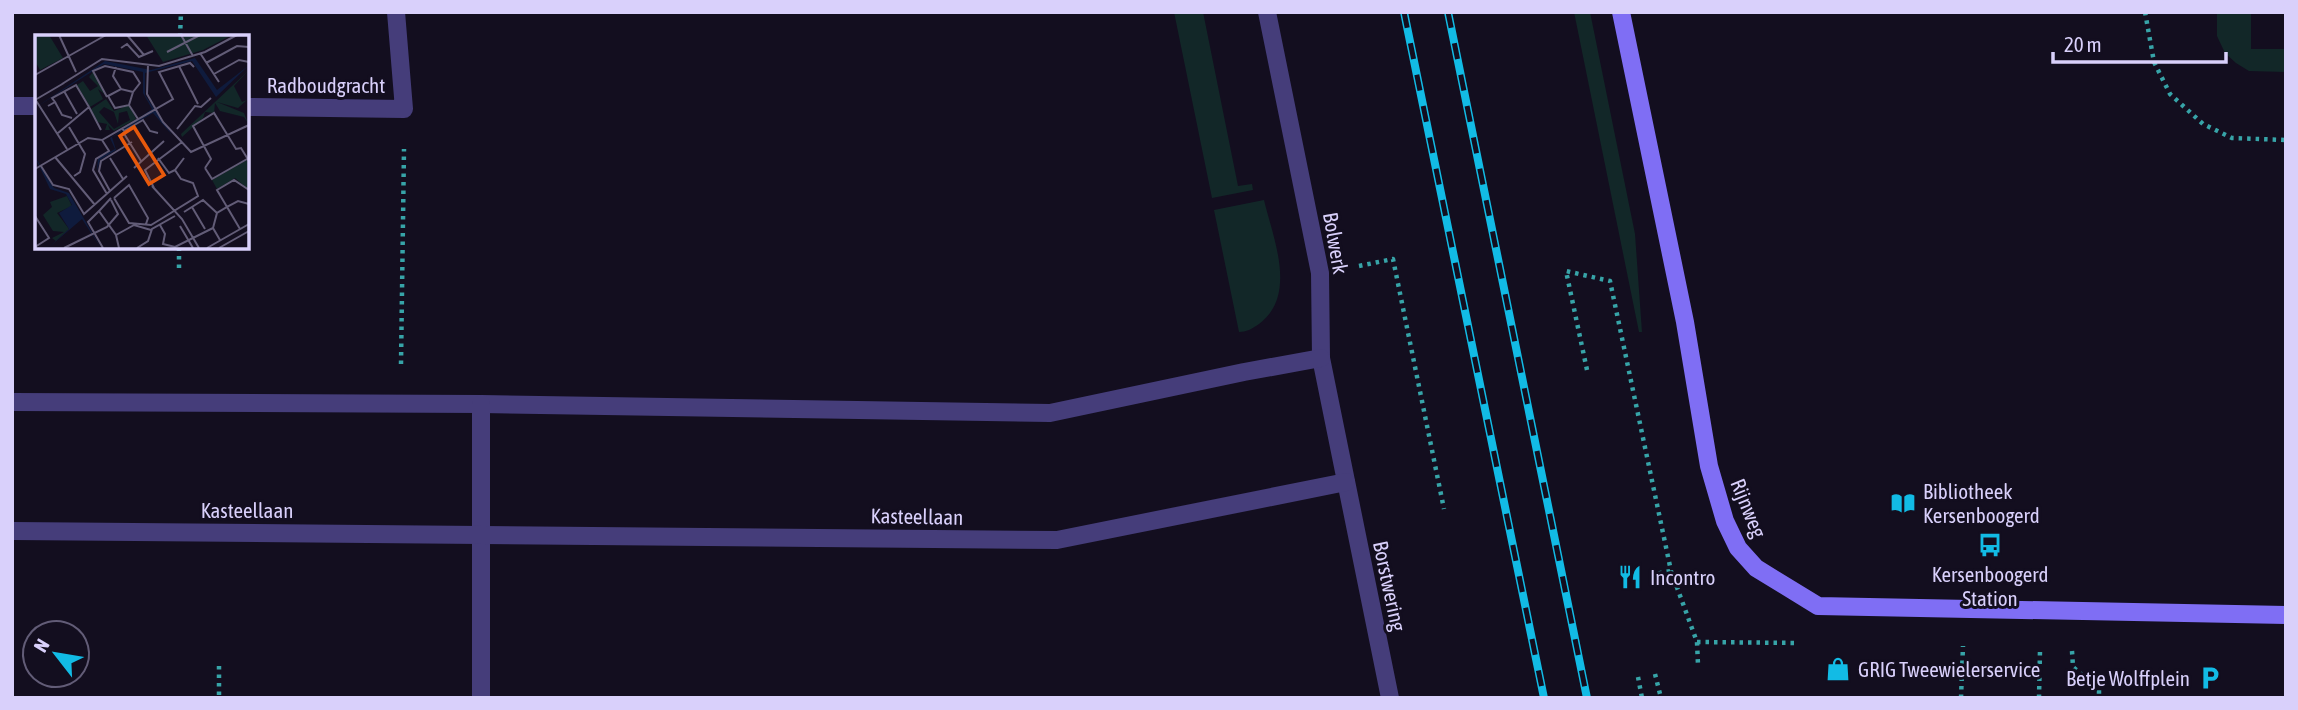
<svg xmlns="http://www.w3.org/2000/svg" width="2298" height="710" viewBox="0 0 2298 710" font-family="'Asap Condensed',sans-serif">
  <style>
    .grass { fill: #122728 }
    .lines { fill: none; stroke-linecap: round; stroke-linejoin: round }
    .path { stroke: #37a4a8; stroke-width: 4.5; stroke-dasharray: 3.5 5; stroke-linecap: butt }
    .street { stroke: #453d7a; stroke-width: 18 }
    .secondary { stroke: #7f6ef4; stroke-width: 18 }
    .rail-casing { stroke: #12bbe5; stroke-width: 8 }
    .rail { stroke: #130e1f; stroke-width: 5; stroke-dasharray: 16; stroke-linecap: butt }
    .labels { text-anchor: middle; dominant-baseline: central; stroke-width: 6; stroke-linejoin: round; paint-order: stroke }
    .street-label { font-size: 21px; fill: #d9d0fb; stroke: #130e1f }
    .poi-label { font-size: 21px; fill: #d9d0fb; stroke: #130e1f; text-anchor: start }
    .inset-road { fill: none; stroke: #625c77; stroke-width: 2 }
    .view { fill: #e8590c; fill-opacity: 0.15; stroke: #e8590c; stroke-width: 3.5 }
    .inset-edge { fill: none; stroke: #d9d0fb; stroke-width: 3.5 }
  </style>
  <rect width="100%" height="100%" fill="#130e1f"/>
  <!-- grass -->
  <g class="grass">
    <polygon points="1174,12 1203,12 1238,186 1252,184 1253,190 1212,198"/>
    <polygon points="1574,12 1590,12 1635,234 1642,332 1639,332"/>
    <polygon points="2217,12 2251,12 2251,49 2286,49 2286,72 2249,71 2236,63 2225,53 2217,36"/>
    <path d="M1264,200C1273,238 1298,295 1259,324C1252,329 1246,332 1239,332L1214,210Z"/>
  </g>
  <g class="lines">
    <!-- path -->
    <g class="path">
      <polyline points="2145,12 2154,62 2170,94 2203,124 2232,138 2286,140"/>
      <polyline points="180,37 181,12"/>
      <polyline points="1359,266 1393,259 1444,509"/>
      <polyline points="179,268 179,247"/>
      <polyline points="401,364 404,149"/>
      <polyline points="1587,370 1566,271 1610,281 1671,571 1697,642 1698,665"/>
      <polyline points="1650,575 1671,571"/>
      <polyline points="1697,642 1799,643"/>
      <polyline points="2072,651 2073,667 2099,690 2099,698"/>
      <polyline points="219,666 219,698"/>
      <polyline points="1655,674 1661,698"/>
      <polyline points="1638,677 1642,698"/>
      <polyline points="1961,698 1963,646"/>
      <polyline points="2039,698 2040,650"/>
    </g>
    <!-- street -->
    <g class="street">
      <polyline points="1267,12 1320,273 1321,358 1390,698"/>
      <polyline points="12,106 37,106"/>
      <polyline points="247,107 404,109 396,12"/>
      <polyline points="12,402 481,404 1050,413 1244,372 1321,358"/>
      <polyline points="481,404 481,698"/>
      <polyline points="12,531 1057,540 1346,482"/>
    </g>
    <!-- secondary -->
    <polyline class="secondary" points="1621,12 1685,322 1709,466 1725,521 1738,548 1756,568 1818,606 2286,615"/>
    <!-- rail casing -->
    <g class="rail-casing">
      <g id="rail">
        <polyline points="1404,12 1544,698"/>
        <polyline points="1448,12 1587,698"/>
      </g>
    </g>
    <!-- rail -->
    <use href="#rail" class="rail"/>
  </g>
  <!-- icons -->
  <defs>
    <g id="library-bare" transform="scale(1.89)"><path d="M-6-4Q-3-5.5-.7-3.5V5Q-3 3-6 4ZM6-4Q3-5.5 .7-3.5V5Q3 3 6 4Z" fill="#12bbe5" stroke="#130e1f" stroke-width="2.5" paint-order="stroke"/></g>
    <g id="bus-bare" transform="scale(1.89)"><path d="M-5-6H5V4H4V6H2V4H-2V6H-4V4H-5ZM-3.5-4V0h7V-4ZM-3.5 1.2v1.5H-2V1.2ZM2 1.2v1.5H3.5V1.2Z" fill="#12bbe5" stroke="#130e1f" stroke-width="2.5" paint-order="stroke"/></g>
    <g id="restaurant-bare" transform="scale(1.89)"><path d="M-5-6h1v4h1v-4h1v4h1v-4h1v5L-1.5 .5V6h-2V.5L-5-1ZM5-6V6H3V1.5H1.5Q1.5-4 5-6Z" fill="#12bbe5" stroke="#130e1f" stroke-width="2.5" paint-order="stroke"/></g>
    <g id="shop-bare" transform="scale(1.89)"><path d="M-5-2.5h2.3a2.7 3.5 0 0 1 5.4 0H5L5.5 6h-11ZM-1.5-2.5h3a1.5 2.3 0 0 0-3 0Z" fill="#12bbe5" stroke="#130e1f" stroke-width="2.5" paint-order="stroke"/></g>
    <g id="parking-bare" transform="scale(1.89)"><path d="M-3.5-5.5H1a3.5 3.5 0 0 1 0 7H-1V5.5H-3.5ZM-1-3.4V-.6H.8a1.4 1.4 0 0 0 0-2.8Z" fill="#12bbe5" stroke="#130e1f" stroke-width="2.5" paint-order="stroke"/></g>
  </defs>
  <g fill-rule="evenodd">
    <use href="#library-bare" x="1903" y="503"/>
    <use href="#bus-bare" x="1990" y="545"/>
    <use href="#restaurant-bare" x="1630" y="577"/>
    <use href="#shop-bare" x="1838" y="669"/>
    <use href="#parking-bare" x="2210" y="678"/>
  </g>
  <g class="labels">
    <!-- street labels -->
    <g class="street-label">
      <text x="326" y="85">Radboudgracht</text>
      <text transform="translate(1336 243) rotate(80)">Bolwerk</text>
      <text transform="translate(1749 508) rotate(68)">Rijnweg</text>
      <text x="247" y="510">Kasteellaan</text>
      <text transform="translate(917 516) rotate(1)">Kasteellaan</text>
      <text transform="translate(1390 586) rotate(78)">Borstwering</text>
    </g>
    <!-- poi labels -->
    <g class="poi-label">
      <text x="1923" y="491">Bibliotheek<tspan x="1923" dy="24">Kersenboogerd</tspan></text>
      <text x="1990" y="574" text-anchor="middle">Kersenboogerd<tspan x="1990" dy="24">Station</tspan></text>
      <text x="1650" y="577">Incontro</text>
      <text x="1858" y="669">GRIG Tweewielerservice</text>
      <text x="2190" y="678" text-anchor="end">Betje Wolffplein</text>
    </g>
  </g>
  <!-- overview -->
  <g transform="translate(35 35)">
    <rect width="214" height="214" fill="#130e1f"/>
    <path d="M213,36L199,51L207,67L212,65L203,73L182,67L209,78L213,88L209,82L185,76L180,68L179,78L170,77L168,83L147,102L146,99ZM58,37L72,61L63,54L68,64L55,72L42,50L48,46L55,56L63,51L54,42ZM71,64L79,76L94,70L101,84L79,96L73,90L75,95H70L72,89L62,87L56,74ZM69,72L79,77L83,89L84,78L92,76L95,85L79,94L64,77ZM32,161L37,171L22,178L34,194L21,206L17,203L29,197L18,196L8,180L17,172L15,167Z" fill="#122728" fill-rule="evenodd"/>
    <path d="M0,0H14L28,23L5,35L0,26ZM111,0H197L168,15L128,27ZM212,125L213,154L200,143L182,154L177,145Z" fill="#122728"/>
    <path d="M160,23L182,55L213,31L181,62L157,26L110,38V60L137,100L118,78L77,102L81,115L65,125L62,136L63,123L80,114L75,103L117,74L108,58V37L69,29L0,73L70,26L116,35ZM0,122L19,153L34,158L66,213L47,184L13,213L34,194L24,178L37,170L31,159L15,154Z" fill="#0f1b3d"/>
    <path class="inset-road" d="M24,0L41,37M92,0L109,20M146,0L158,21M86,13L92,9L104,22L118,16M132,17L165,0M165,18L184,47M171,28L202,11L214,12M113,30L112,59L128,87L156,117L214,90M144,31L163,69M81,32L78,41L86,54M179,39L204,25L214,27M0,40L71,0M27,49L67,24L124,31L170,17L202,0M29,56L42,79M72,62L58,36L70,31L98,37L105,48L98,57M0,64L32,114M0,65L29,48M20,67L27,80L37,83M94,70L98,57L86,54L73,61L80,73L94,70L103,84M13,71L20,67L17,63L41,50L54,72M34,92L50,119L45,137L39,141M87,93L89,96L108,85L115,96L123,98M142,94L160,71L166,72L176,63M88,97L106,126M23,98L54,72L66,95M67,105L74,116L61,124L58,135L72,159M20,122L60,170M75,123L88,144M123,123L134,138L140,135M6,131L18,150L34,154L49,179L92,141M99,133L129,106M170,133L176,124L158,91L179,78L201,114L206,113L214,126M170,133L177,144L212,124M0,134L53,103L67,105L138,64L124,37L155,28L159,32M117,151L147,184L164,213M119,153L110,135L147,107M214,155L199,145L182,155L192,172L203,166L214,169M75,156L64,136L66,126L97,107M76,163L64,176L81,200L84,213M79,163L94,188L116,190L126,184L163,161L158,148L146,144L140,135L149,123M79,163L94,150L113,183L111,189M157,172L170,194M64,176L53,187L68,213M149,177L168,165L182,178M0,181L14,203L0,212M125,190L130,199L128,209L140,212L178,193M145,191L158,213M81,200L99,190L116,195M185,205L178,193L182,178L192,172L205,194M29,213L72,192L83,179L76,165M102,213L113,206L117,194L140,181M172,213L214,189M184,213L214,196"/>
    <path class="view" d="M99,92L129,140L114,149L85,101Z"/>
    <rect width="214" height="214" class="inset-edge"/>
  </g>
  <!-- border -->
  <rect width="2298" height="710" fill="none" stroke="#d9d0fb" stroke-width="28"/>
  <!-- north arrow -->
  <g transform="translate(56 654) rotate(301)"><circle r="33" fill="#130e1f" stroke="#625c77" stroke-width="2"/>
  <path d="M0-5L12 26L0 18L-12 26Z" fill="#12bbe5"/>
  <text y="-10" font-size="19" font-weight="bold" text-anchor="middle" fill="#d9d0fb">N</text>
  </g>
  <!-- scale -->
  <path d="M2053 52v10h173v-10" fill="none" stroke="#d9d0fb" stroke-width="3.5"/>
  <text x="2064" y="52" font-size="21" fill="#d9d0fb" stroke="#130e1f" stroke-width="5" paint-order="stroke">20 m</text>
</svg>
